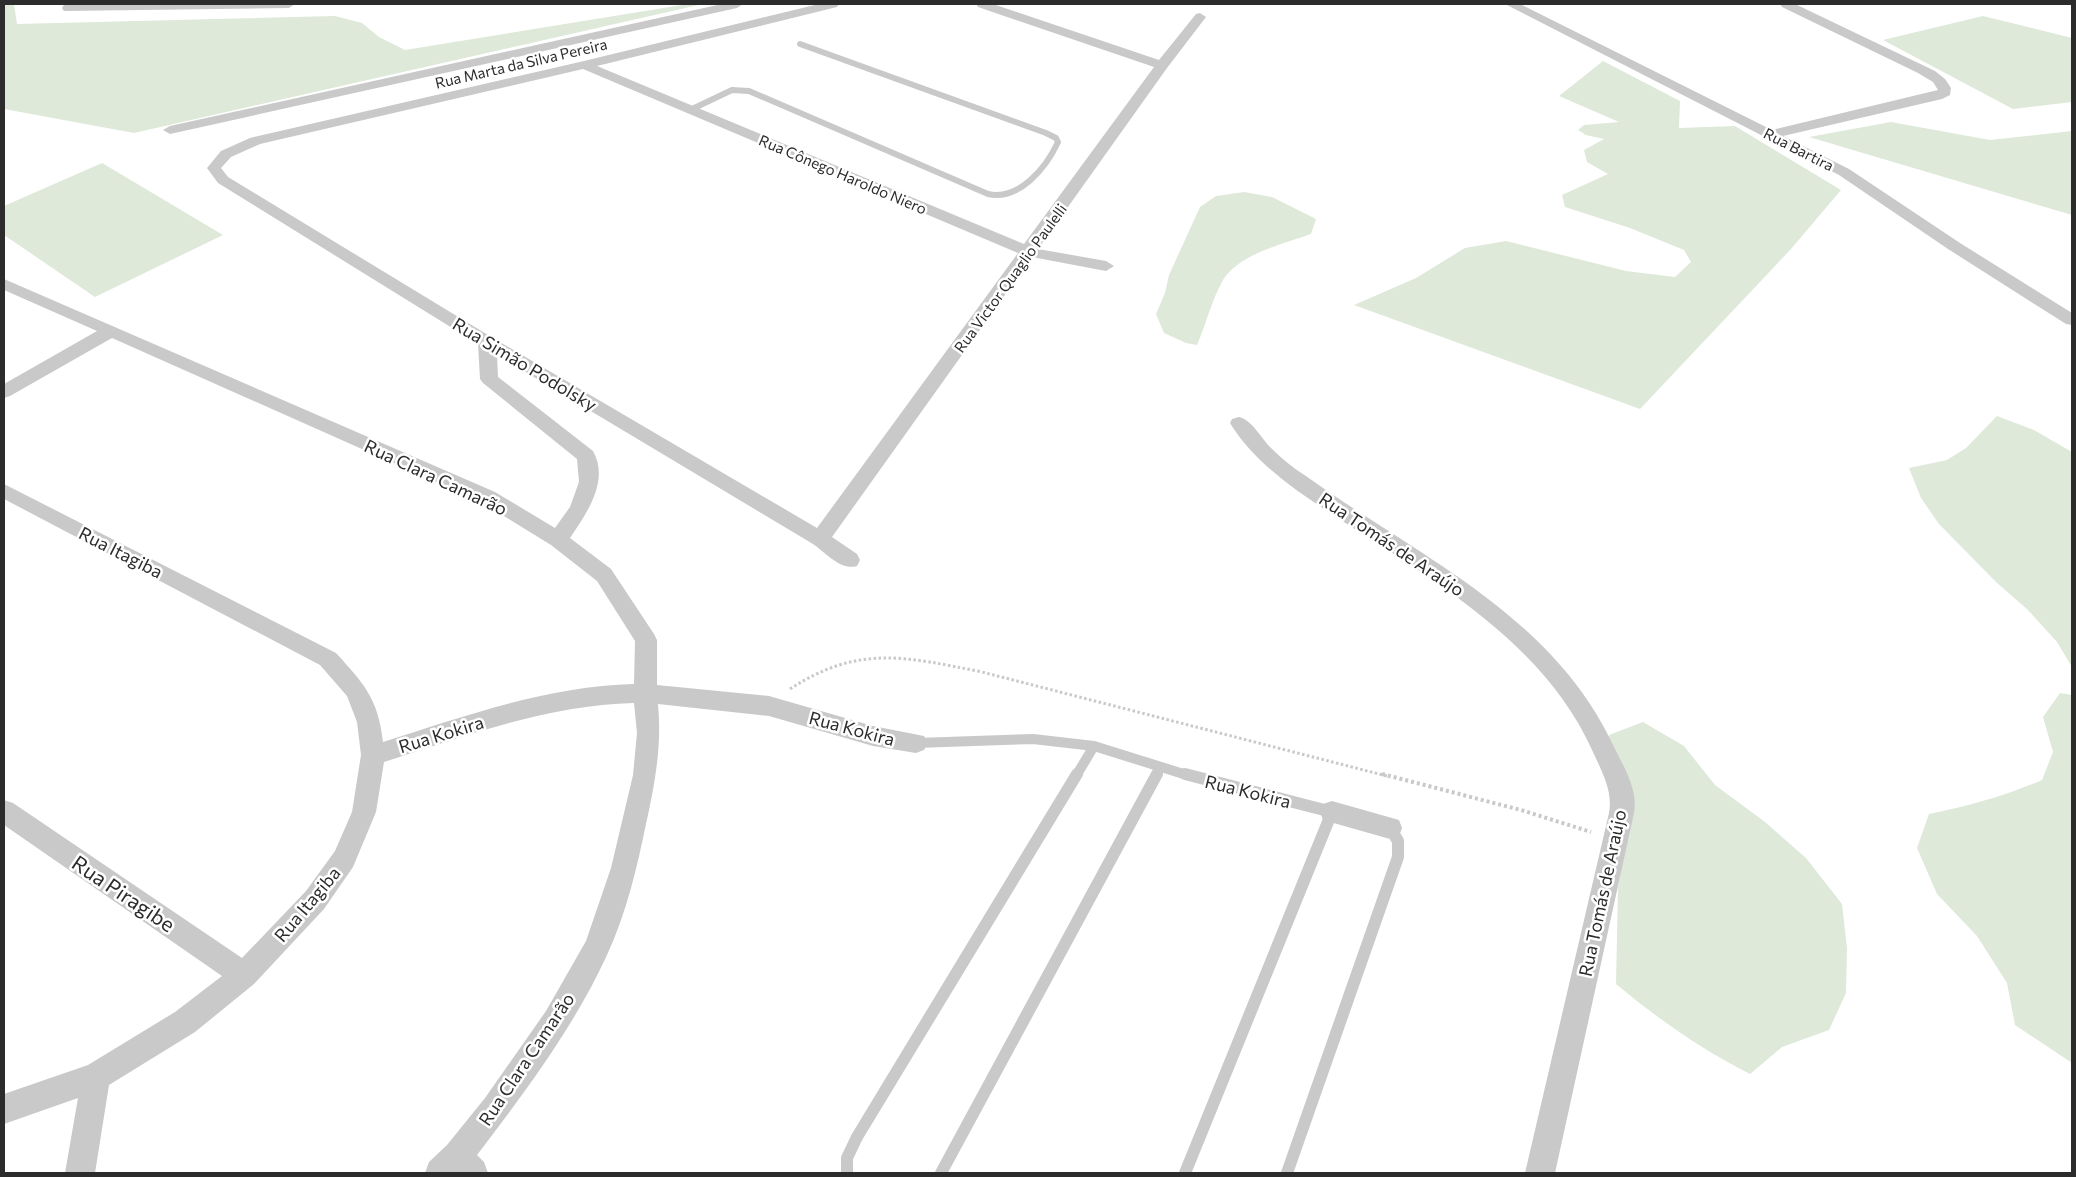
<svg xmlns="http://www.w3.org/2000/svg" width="2076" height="1177" viewBox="0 0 2076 1177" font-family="Commissioner,sans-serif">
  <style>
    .green { fill: #dee9d9 }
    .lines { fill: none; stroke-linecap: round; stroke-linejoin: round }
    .path-far1 { stroke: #c9c9c9; stroke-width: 3; stroke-dasharray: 2.5 2.5; stroke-linecap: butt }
    .path { stroke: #c9c9c9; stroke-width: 4; stroke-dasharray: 3 3; stroke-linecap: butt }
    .service-far2 { stroke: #c9c9c9; stroke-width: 6 }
    .service-far1 { stroke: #c9c9c9; stroke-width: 10 }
    .service { stroke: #c9c9c9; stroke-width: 12 }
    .minor { fill: #c9c9c9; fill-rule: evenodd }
    .labels { text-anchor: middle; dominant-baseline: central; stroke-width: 5; stroke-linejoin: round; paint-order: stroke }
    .far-street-label { font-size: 15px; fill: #2c2c2c; stroke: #fff }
    .street-label { font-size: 18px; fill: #2c2c2c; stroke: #fff }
    .near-street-label { font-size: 21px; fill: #2c2c2c; stroke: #fff }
  </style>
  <rect width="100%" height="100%" fill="#fff"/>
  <!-- green -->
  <g class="green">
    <polygon points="4,4 14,4 17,24 335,16 362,23 379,37 405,50 688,4 703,4 134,133 4,109"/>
    <polygon points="1983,16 2072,38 2072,102 2013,109 1883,40"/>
    <polygon points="1603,61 1680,101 1679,128 1735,126 1841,190 1791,249 1640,409 1354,305 1416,278 1465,248 1506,241 1626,271 1675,277 1691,262 1684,250 1630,228 1565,207 1562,195 1608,174 1587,162 1584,150 1604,139 1586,135 1578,130 1584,125 1619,122 1559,96"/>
    <polygon points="1891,122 1990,140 2072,131 2072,215 1809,137"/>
    <polygon points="102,163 223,235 95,297 4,235 4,206"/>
    <path d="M1244,192L1272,197L1316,219L1311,234C1284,244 1240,253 1223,280C1212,299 1206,324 1197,345L1186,343L1164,333L1156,314L1165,293L1169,275L1200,207L1216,196Z"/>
    <polygon points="1997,416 2034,430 2072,452 2072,667 2057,642 2028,610 1996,582 1939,524 1921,498 1909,468 1947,460 1966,448"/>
    <path d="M2060,693L2072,695V1063L2015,1025L2007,983L1977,936L1937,894L1917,848L1929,814C1969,806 2005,796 2042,780L2053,752L2043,717Z"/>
    <path d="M1643,722L1684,746L1715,785L1765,822L1806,858L1842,904L1847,948L1846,993L1829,1030L1782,1047L1750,1074C1701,1049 1658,1019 1616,984L1618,888L1624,848L1608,771L1609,735Z"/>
  </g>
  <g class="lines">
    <!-- path-far1 -->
    <path class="path-far1" d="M790,689C859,644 906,657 982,672L1387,776"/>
    <!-- path -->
    <polyline class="path" points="1382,774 1521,810 1591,832"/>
    <!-- service-far2 -->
    <path class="service-far2" d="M690,110L732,90L749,91L988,194C1019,201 1046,168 1058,142L1056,138L1046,133L800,44"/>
    <!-- service-far1 -->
    <g class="service-far1">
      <polyline points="916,743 1033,739 1094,746 1190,776"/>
      <polyline points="1076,776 1094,746"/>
      <polyline points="1156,776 1160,768"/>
    </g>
    <!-- service -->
    <g class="service">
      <polyline points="1185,774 1332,812 1185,1173"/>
      <polyline points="847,1173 847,1158 857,1137 1077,774"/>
      <polyline points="941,1173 1157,774"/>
      <polyline points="1287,1173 1398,857 1398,841 1390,828"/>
    </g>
    <!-- minor -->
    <g class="minor">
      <polygon points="68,4 295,4 289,8 64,11 62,8 64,5"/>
      <polygon points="722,4 743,4 737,8 170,134 163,130 170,126"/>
      <path d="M819,4H839L837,7L597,66L1024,244L1154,67L978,7L976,4H993L1159,60L1196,14L1200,13L1206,17L1167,68L1038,249L1106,261L1114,266L1106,271L1032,257L832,537L857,554L860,560L857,566C841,571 826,553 813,544L497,355L498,377L593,451C610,481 586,514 570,538L611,569L654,634L657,640V685L769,696L873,726L924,736L928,743L924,750L916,753L873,746L769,716L658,704C662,746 655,783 646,824C637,868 626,914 607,955C574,1027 525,1092 477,1155L484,1162L488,1173H425L429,1162L447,1145L485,1098L546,1011L586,941L611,868L633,775L637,733L634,703C548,705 465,736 384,762L376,812L353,867L324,909L254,984L195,1032L109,1085L95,1173H65L78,1098L4,1124V1094L88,1065L175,1012L222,976L4,825V800L13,803L242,958L306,891L335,851L352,812L361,755L357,722L347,696L320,665L4,499V484L336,653C364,684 378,698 383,742C465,716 548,686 634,684L635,641L597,581L551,545L481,502L112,338L10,396L4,398V384L97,331L4,290V279L495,492L555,528L570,507L579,482L577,459L483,383L480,379L478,344L218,183L207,168L221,151L250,138L584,61ZM583,69L1018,253L817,528L493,338L228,177L221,168L231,157L260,144Z"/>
      <polygon points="1505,4 1520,4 1772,130 1938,90 1933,82 1918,73 1782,7 1780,4 1795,4 1935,71 1945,79 1951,88 1950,95 1942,99 1783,136 1849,169 1960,243 2072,313 2072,325 2066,324 1948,249 1839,175"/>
      <path d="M1239,417C1252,420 1261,438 1271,448C1281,458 1293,468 1306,476C1420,558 1554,615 1615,749C1625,769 1638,790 1634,813L1555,1173H1525L1609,813C1613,791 1602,772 1593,752C1546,646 1440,584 1347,524C1304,496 1257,467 1230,423L1232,419Z"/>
      <polygon points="1332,801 1399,820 1402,828 1399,836 1390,839 1323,820 1320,812 1323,804"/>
    </g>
  </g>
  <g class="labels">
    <!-- far-street labels -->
    <g class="far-street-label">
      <text transform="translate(521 63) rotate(-13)">Rua Marta da Silva Pereira</text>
      <text transform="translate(1799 149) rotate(27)">Rua Bartira</text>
      <text transform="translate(843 174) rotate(23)">Rua Cônego Haroldo Niero</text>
      <text transform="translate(1010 278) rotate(-54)">Rua Victor Quaglio Paulelli</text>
    </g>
    <!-- street labels -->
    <g class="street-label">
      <text transform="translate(525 364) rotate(31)">Rua Simão Podolsky</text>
      <text transform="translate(436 477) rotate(25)">Rua Clara Camarão</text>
      <text transform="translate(1392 544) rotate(34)">Rua Tomás de Araújo</text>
      <text transform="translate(121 552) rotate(27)">Rua Itagiba</text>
      <text transform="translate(852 728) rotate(15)">Rua Kokira</text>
      <text transform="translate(441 734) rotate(-17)">Rua Kokira</text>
      <text transform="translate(1248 791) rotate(14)">Rua Kokira</text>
      <text transform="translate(1602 893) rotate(-78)">Rua Tomás de Araújo</text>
      <text transform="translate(307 904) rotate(-50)">Rua Itagiba</text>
      <text transform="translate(526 1059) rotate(-56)">Rua Clara Camarão</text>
    </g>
    <!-- near-street labels -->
    <g class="near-street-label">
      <text transform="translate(124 893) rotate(34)">Rua Piragibe</text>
    </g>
  </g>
  <!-- border -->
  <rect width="2076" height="1177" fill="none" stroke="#2c2c2c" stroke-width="10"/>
</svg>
